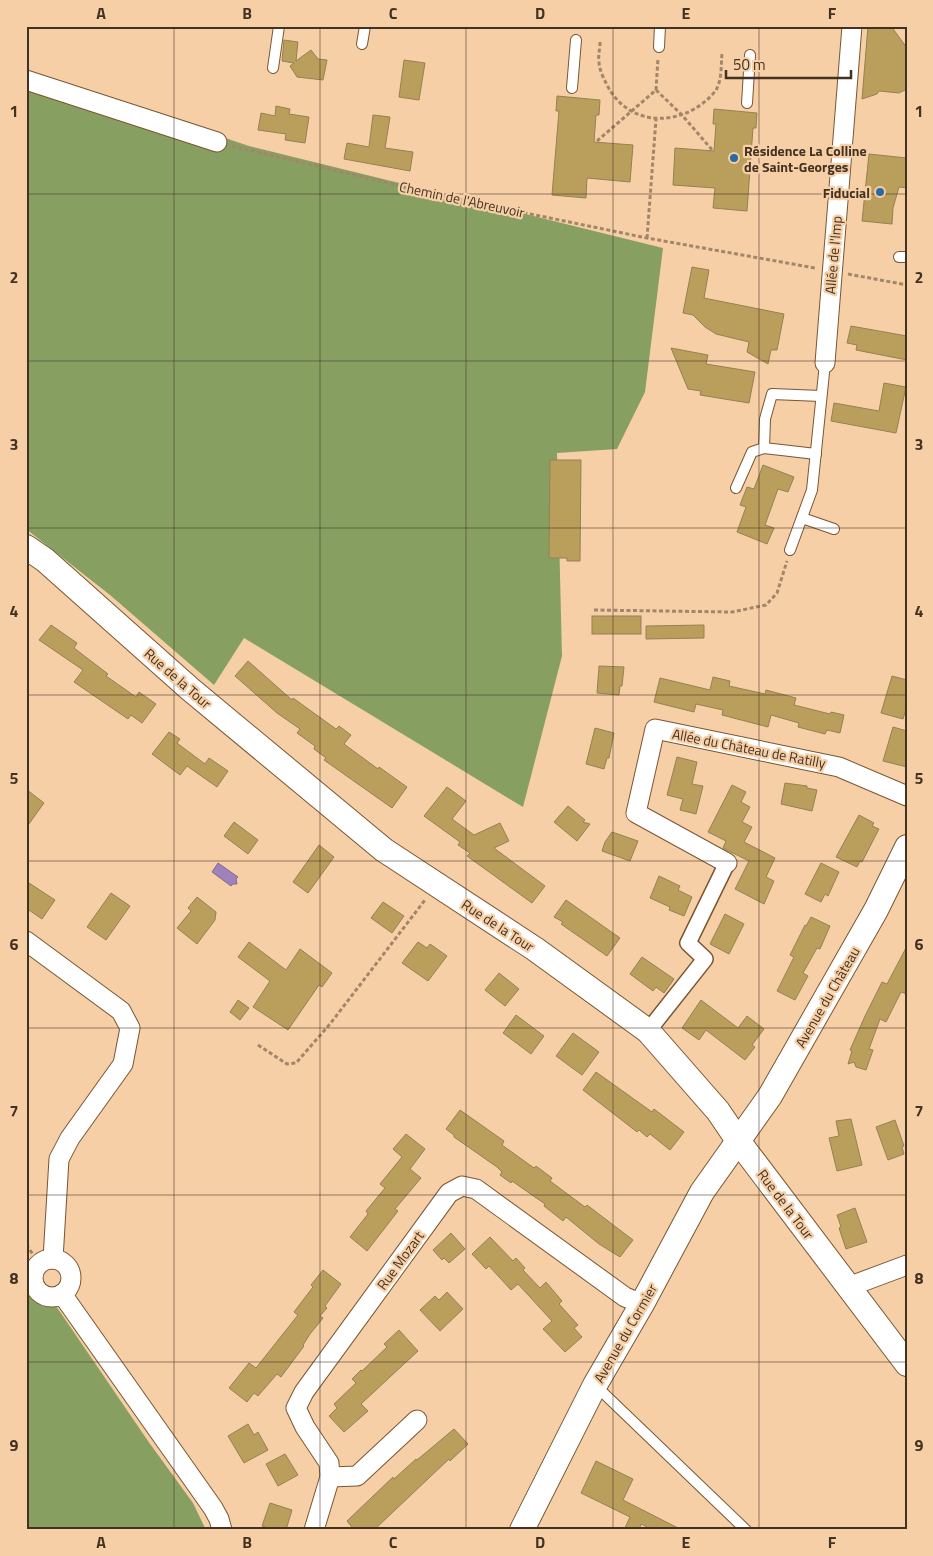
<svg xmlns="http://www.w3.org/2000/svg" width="933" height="1556" viewBox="0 0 933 1556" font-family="'Titillium Web',sans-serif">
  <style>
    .forest { fill: #87a062 }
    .water { fill: #9f82bc; stroke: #836a8e }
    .building { fill: #ba9e5c; stroke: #958152 }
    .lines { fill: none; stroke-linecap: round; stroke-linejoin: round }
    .service-casing { stroke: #795631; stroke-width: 12 }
    .pedestrian-casing { stroke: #795631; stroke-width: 18 }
    .minor-casing { stroke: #795631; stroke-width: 21 }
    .tertiary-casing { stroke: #795631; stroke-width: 26 }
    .path { stroke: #a38669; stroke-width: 3; stroke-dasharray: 4 2.5; stroke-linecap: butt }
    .service { stroke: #fff; stroke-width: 10 }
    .pedestrian { stroke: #fff; stroke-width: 15 }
    .minor { stroke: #fff; stroke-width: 19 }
    .tertiary { stroke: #fff; stroke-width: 24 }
    .grid { fill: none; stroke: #423222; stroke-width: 1; stroke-opacity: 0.55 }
    .poi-dot { fill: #296aa0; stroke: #f7cfa7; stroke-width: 2 }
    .labels { text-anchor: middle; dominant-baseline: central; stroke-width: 4.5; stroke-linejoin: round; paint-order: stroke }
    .poi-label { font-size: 14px; font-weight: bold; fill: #423222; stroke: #f7cfa7; text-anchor: start }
    .street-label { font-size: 14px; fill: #423222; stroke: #f7cfa7 }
    .neatline { fill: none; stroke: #423222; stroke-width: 2 }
    .grid-label { font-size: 16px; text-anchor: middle; font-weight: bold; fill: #423222 }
  </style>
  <rect width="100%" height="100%" fill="#f7cfa7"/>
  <!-- forest -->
  <g class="forest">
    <polygon points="26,71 249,146 663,248 645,392 617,449 557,453 562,656 523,807 244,638 214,685 110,595 26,529"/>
    <polygon points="26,1262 148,1441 193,1503 206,1530 26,1530"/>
  </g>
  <!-- water -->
  <polygon class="water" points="218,863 238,877 236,879 237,884 233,884 231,886 212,872"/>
  <!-- building -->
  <g class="building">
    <polygon points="868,26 891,26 907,48 907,89 899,93 879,91 877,94 862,99"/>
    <polygon points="284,40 298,42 296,61 311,50 318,59 327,60 323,80 297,77 290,66 294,63 282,61"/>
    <polygon points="404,60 425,63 419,100 399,97"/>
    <polygon points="557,96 600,100 599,115 596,115 594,142 633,145 630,182 587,178 586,198 552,195 559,111 556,111"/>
    <polygon points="276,106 290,109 289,114 309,117 305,143 285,140 286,134 258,130 261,113 275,116"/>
    <polygon points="714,109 757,113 756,128 753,128 747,211 713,208 715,188 673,185 675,148 714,151 716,124 713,124"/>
    <polygon points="373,115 390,117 385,148 413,152 410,171 344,159 347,143 369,147"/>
    <polygon points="869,154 907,158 907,188 899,187 893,208 892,224 862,221"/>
    <polygon points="692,267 709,270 704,298 784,314 777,350 771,350 768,364 747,352 749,342 716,334 705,327 693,315 683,313"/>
    <polygon points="851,326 907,336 907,360 856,350 857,345 847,343"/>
    <polygon points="671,348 708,355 706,364 755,372 749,403 700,395 701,391 688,389"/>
    <polygon points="884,383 906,387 896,433 831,421 834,403 879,411"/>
    <polygon points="550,460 581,460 580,561 567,561 567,558 549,558"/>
    <polygon points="763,465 794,477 788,492 778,489 765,525 774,528 767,544 737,532 746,507 740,505 747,487 754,489"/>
    <rect x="592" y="616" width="49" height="18"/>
    <polygon points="51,625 77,643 74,648 108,674 106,676 136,697 139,692 156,704 142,723 131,715 128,719 74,682 83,670 39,640"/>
    <polygon points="704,625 704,638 646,639 646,626"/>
    <polygon points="248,661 292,700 293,698 336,729 339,726 351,735 344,744 378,769 379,767 407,787 392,808 324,760 326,758 314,749 315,746 297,733 300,729 277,713 235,676"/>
    <polygon points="599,666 624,667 622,686 620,686 619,695 597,693"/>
    <polygon points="892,676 907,680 907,706 903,719 881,713"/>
    <polygon points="713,677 730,681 729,686 765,694 766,690 796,698 794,705 830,714 831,712 844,715 840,733 827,730 825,734 798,727 799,723 771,715 768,727 722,715 723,710 696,704 694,712 654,702 660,678 710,690"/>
    <polygon points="893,727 907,731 907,767 883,761"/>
    <polygon points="595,728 614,733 609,758 607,758 604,769 586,764"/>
    <polygon points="169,732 180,739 177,743 205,764 209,758 228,771 217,787 187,766 180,775 152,754"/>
    <polygon points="677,757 697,762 692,784 703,786 696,814 680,810 683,799 667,795"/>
    <polygon points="785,783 807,786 807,788 817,790 812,811 781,804"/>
    <polygon points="732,785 746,792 741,802 750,807 742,822 752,827 744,842 775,858 766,877 774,881 764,904 735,889 749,861 723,848 726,841 708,832"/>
    <polygon points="447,787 466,801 452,819 474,835 500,823 509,841 494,848 545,886 532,903 467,856 470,853 458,845 460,842 424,816"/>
    <polygon points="26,789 44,803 26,828"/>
    <polygon points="568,806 585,820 583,822 590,824 577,841 554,822"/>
    <polygon points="859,815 874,823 872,826 879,829 862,862 860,861 857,867 836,857"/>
    <polygon points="234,822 258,840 248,854 224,836"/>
    <polygon points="612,832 638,841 630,861 602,851 605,842"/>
    <polygon points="319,845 334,857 308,893 293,882"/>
    <polygon points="821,863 839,872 828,896 825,894 821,902 805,894"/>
    <polygon points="659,876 680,886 678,890 692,897 684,916 669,910 670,907 650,898"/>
    <polygon points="26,881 55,900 42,919 26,908"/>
    <polygon points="111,893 130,906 106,940 87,927"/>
    <polygon points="197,897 216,912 215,920 197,944 177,928 191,911 188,908"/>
    <polygon points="566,900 620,938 607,956 561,924 563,922 554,917"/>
    <polygon points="383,902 404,916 392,933 371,918"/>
    <polygon points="725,914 744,924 729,954 710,944"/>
    <polygon points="811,917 830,926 820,949 817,948 803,973 808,976 795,1000 777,991 794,957 790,955 805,925 806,926"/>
    <polygon points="249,942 286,970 300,949 332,973 322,987 319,985 288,1030 253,1007 270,981 238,957"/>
    <polygon points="418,942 427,948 430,944 447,956 428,981 402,963"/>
    <polygon points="907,946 907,994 901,992 886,1022 880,1019 869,1049 873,1050 866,1070 856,1067 854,1062 848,1064 852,1051 850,1050 865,1016 882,982 887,984"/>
    <polygon points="642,957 674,979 664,993 656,987 653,991 630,974"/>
    <polygon points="499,973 519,989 505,1006 485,990"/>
    <polygon points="238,1000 249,1008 240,1020 230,1012"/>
    <polygon points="701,1000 738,1028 747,1016 764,1029 752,1045 755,1047 745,1060 706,1030 699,1040 682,1028"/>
    <polygon points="516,1015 544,1036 531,1054 503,1033"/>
    <polygon points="573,1033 599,1052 582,1075 556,1056"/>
    <polygon points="596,1072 652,1112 654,1109 684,1132 670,1150 650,1134 647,1137 639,1130 637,1132 583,1090"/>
    <polygon points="460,1110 504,1141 502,1145 534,1168 536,1166 552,1178 550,1181 585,1207 587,1205 633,1240 620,1257 599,1244 566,1217 563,1221 544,1206 545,1204 512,1181 511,1183 500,1175 502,1172 497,1167 454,1137 454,1135 446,1129"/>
    <polygon points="851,1119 862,1165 837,1171 829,1138 839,1136 836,1121"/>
    <polygon points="895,1120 904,1146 902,1147 904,1154 888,1160 876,1127"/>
    <polygon points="406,1134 425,1149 410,1169 421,1178 395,1209 398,1211 367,1251 350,1237 368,1214 366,1211 385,1188 380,1184 402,1157 393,1149"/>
    <polygon points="855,1208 867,1242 846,1249 839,1228 841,1227 837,1215"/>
    <polygon points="451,1233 465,1249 449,1263 444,1258 442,1260 433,1250"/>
    <polygon points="490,1237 513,1261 516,1258 525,1268 523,1270 540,1288 546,1282 562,1301 559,1304 578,1325 574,1328 582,1337 565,1352 543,1329 552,1321 518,1284 511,1290 489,1266 486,1269 472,1254"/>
    <polygon points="323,1270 341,1284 325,1306 327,1308 320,1316 323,1318 310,1334 303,1345 304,1346 281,1377 277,1374 258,1396 254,1393 247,1402 229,1388 249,1363 256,1368 298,1315 294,1312 313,1287 311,1285"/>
    <polygon points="447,1292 463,1309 440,1331 420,1310 435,1296 439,1300"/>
    <polygon points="399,1330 418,1351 361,1404 368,1411 344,1432 329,1416 337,1408 334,1404 356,1383 352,1379 361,1370 362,1371 387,1347 384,1344"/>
    <polygon points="248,1424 254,1435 258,1432 268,1450 244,1463 228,1436"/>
    <polygon points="454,1429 468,1444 450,1461 449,1459 374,1530 354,1530 347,1521 393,1477 394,1479 416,1459 417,1460"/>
    <polygon points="285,1454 298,1475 278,1486 266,1464"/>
    <polygon points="596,1461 633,1479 623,1500 682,1530 653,1530 641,1524 639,1530 624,1530 630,1517 581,1493"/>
    <polygon points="270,1503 292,1510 286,1530 275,1530 262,1526"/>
  </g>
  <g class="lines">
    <!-- service casing -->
    <g class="service-casing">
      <g id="service">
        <polyline points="362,44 365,26"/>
        <polyline points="659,47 660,26"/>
        <polyline points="273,68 279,26"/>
        <polyline points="572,88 576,40"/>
        <polyline points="747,103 750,55"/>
        <polyline points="899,257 907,257"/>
        <polyline points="764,448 765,419 772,394 821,396"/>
        <polyline points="736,488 752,452 764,448 816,454"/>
        <polyline points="802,518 834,529"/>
        <polyline points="790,550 812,490 825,363"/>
        <polyline points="595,1385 746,1530"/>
      </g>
    </g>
    <!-- pedestrian casing -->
    <g class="pedestrian-casing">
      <polyline id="pedestrian" points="648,1031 705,959 688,943 727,863"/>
    </g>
    <!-- minor casing -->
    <g class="minor-casing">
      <g id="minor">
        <polyline points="26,80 217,142"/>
        <polyline points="825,363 852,26"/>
        <polyline points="727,863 636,813 655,729 839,767 907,796"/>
        <polyline points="26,941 121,1011 130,1028 123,1064 70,1138 59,1159 53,1259"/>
        <circle cx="52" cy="1278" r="19"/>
        <polyline points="848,1287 907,1265"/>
        <polyline points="62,1294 213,1508 219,1519 222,1530"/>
        <polyline points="330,1477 357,1476 417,1420"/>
        <polyline points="314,1530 330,1477 329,1463 305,1427 296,1408 304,1392 449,1193 462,1186 476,1189 625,1297 642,1304"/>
      </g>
    </g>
    <!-- tertiary casing -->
    <g class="tertiary-casing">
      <g id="tertiary">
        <polyline points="26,547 45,560 190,689 384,850 535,949 648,1031 718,1111 739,1142 907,1364"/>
        <polyline points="522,1530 595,1385 642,1304 702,1192 770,1096 876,910 907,847"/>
      </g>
    </g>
    <!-- path -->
    <g class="path">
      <path d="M600,42C600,49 598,55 599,61C599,69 603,77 606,83C621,115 654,126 686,113C696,109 709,100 716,90C722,80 721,65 722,53"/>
      <polyline points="656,90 658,58"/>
      <polyline points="597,141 656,90 682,115 713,151"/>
      <polyline points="232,146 443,196 647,238 815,268"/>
      <polyline points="647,238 656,119"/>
      <polyline points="848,274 907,285"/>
      <polyline points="594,610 732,612 766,605 777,593 787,561"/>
      <polyline points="258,1045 287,1064 296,1063 330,1024 425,900"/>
      <polyline points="26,1245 35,1257"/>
    </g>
    <!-- service -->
    <use href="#service" class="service"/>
    <!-- pedestrian -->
    <use href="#pedestrian" class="pedestrian"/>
    <!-- minor -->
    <use href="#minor" class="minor"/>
    <!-- tertiary -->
    <use href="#tertiary" class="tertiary"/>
  </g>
  <!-- grid -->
  <path class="grid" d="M174,26V1530M320,26V1530M466,26V1530M613,26V1530M759,26V1530M26,194H907M26,361H907M26,528H907M26,695H907M26,861H907M26,1028H907M26,1195H907M26,1362H907"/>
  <!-- markers -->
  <g class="poi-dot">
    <circle cx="734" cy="158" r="5"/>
    <circle cx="880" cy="192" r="5"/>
  </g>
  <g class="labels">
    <!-- poi labels -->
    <g class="poi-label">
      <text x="744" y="150">Résidence La Colline<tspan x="744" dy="16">de Saint-Georges</tspan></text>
      <text x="870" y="192" text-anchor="end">Fiducial</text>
    </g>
    <!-- street labels -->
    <g class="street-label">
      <text transform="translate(462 199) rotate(12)">Chemin de l'Abreuvoir</text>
      <text transform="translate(833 255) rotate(-85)">Allée de l'Imp</text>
      <text transform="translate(178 678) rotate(41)">Rue de la Tour</text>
      <text transform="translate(749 748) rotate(11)">Allée du Château de Ratilly</text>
      <text transform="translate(498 925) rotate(33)">Rue de la Tour</text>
      <text transform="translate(827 997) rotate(-60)">Avenue du Château</text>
      <text transform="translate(786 1204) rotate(53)">Rue de la Tour</text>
      <text transform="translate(400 1260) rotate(-54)">Rue Mozart</text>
      <text transform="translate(625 1333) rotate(-60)">Avenue du Cormier</text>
    </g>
  </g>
  <!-- border -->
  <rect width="933" height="1556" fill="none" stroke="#f7cfa7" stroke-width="55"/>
  <!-- scale -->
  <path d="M726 70v8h125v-8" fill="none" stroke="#423222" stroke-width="2.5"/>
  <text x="733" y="70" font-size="15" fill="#423222" stroke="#f7cfa7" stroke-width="4" paint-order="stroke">50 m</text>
  <rect x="28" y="28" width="878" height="1500" class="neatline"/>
  <g class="grid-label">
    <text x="101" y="19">A</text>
    <text x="247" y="19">B</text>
    <text x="393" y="19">C</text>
    <text x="540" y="19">D</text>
    <text x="686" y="19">E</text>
    <text x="832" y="19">F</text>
    <text x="14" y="117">1</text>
    <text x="919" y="117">1</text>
    <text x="14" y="283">2</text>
    <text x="919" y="283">2</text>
    <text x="14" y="450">3</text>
    <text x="919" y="450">3</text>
    <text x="14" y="617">4</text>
    <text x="919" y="617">4</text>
    <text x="14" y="784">5</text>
    <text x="919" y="784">5</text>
    <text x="14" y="950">6</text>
    <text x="919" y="950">6</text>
    <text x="14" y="1117">7</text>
    <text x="919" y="1117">7</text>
    <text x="14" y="1284">8</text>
    <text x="919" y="1284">8</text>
    <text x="14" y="1451">9</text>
    <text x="919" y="1451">9</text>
    <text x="101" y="1548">A</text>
    <text x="247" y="1548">B</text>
    <text x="393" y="1548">C</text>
    <text x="540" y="1548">D</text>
    <text x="686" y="1548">E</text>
    <text x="832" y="1548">F</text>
  </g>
</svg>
